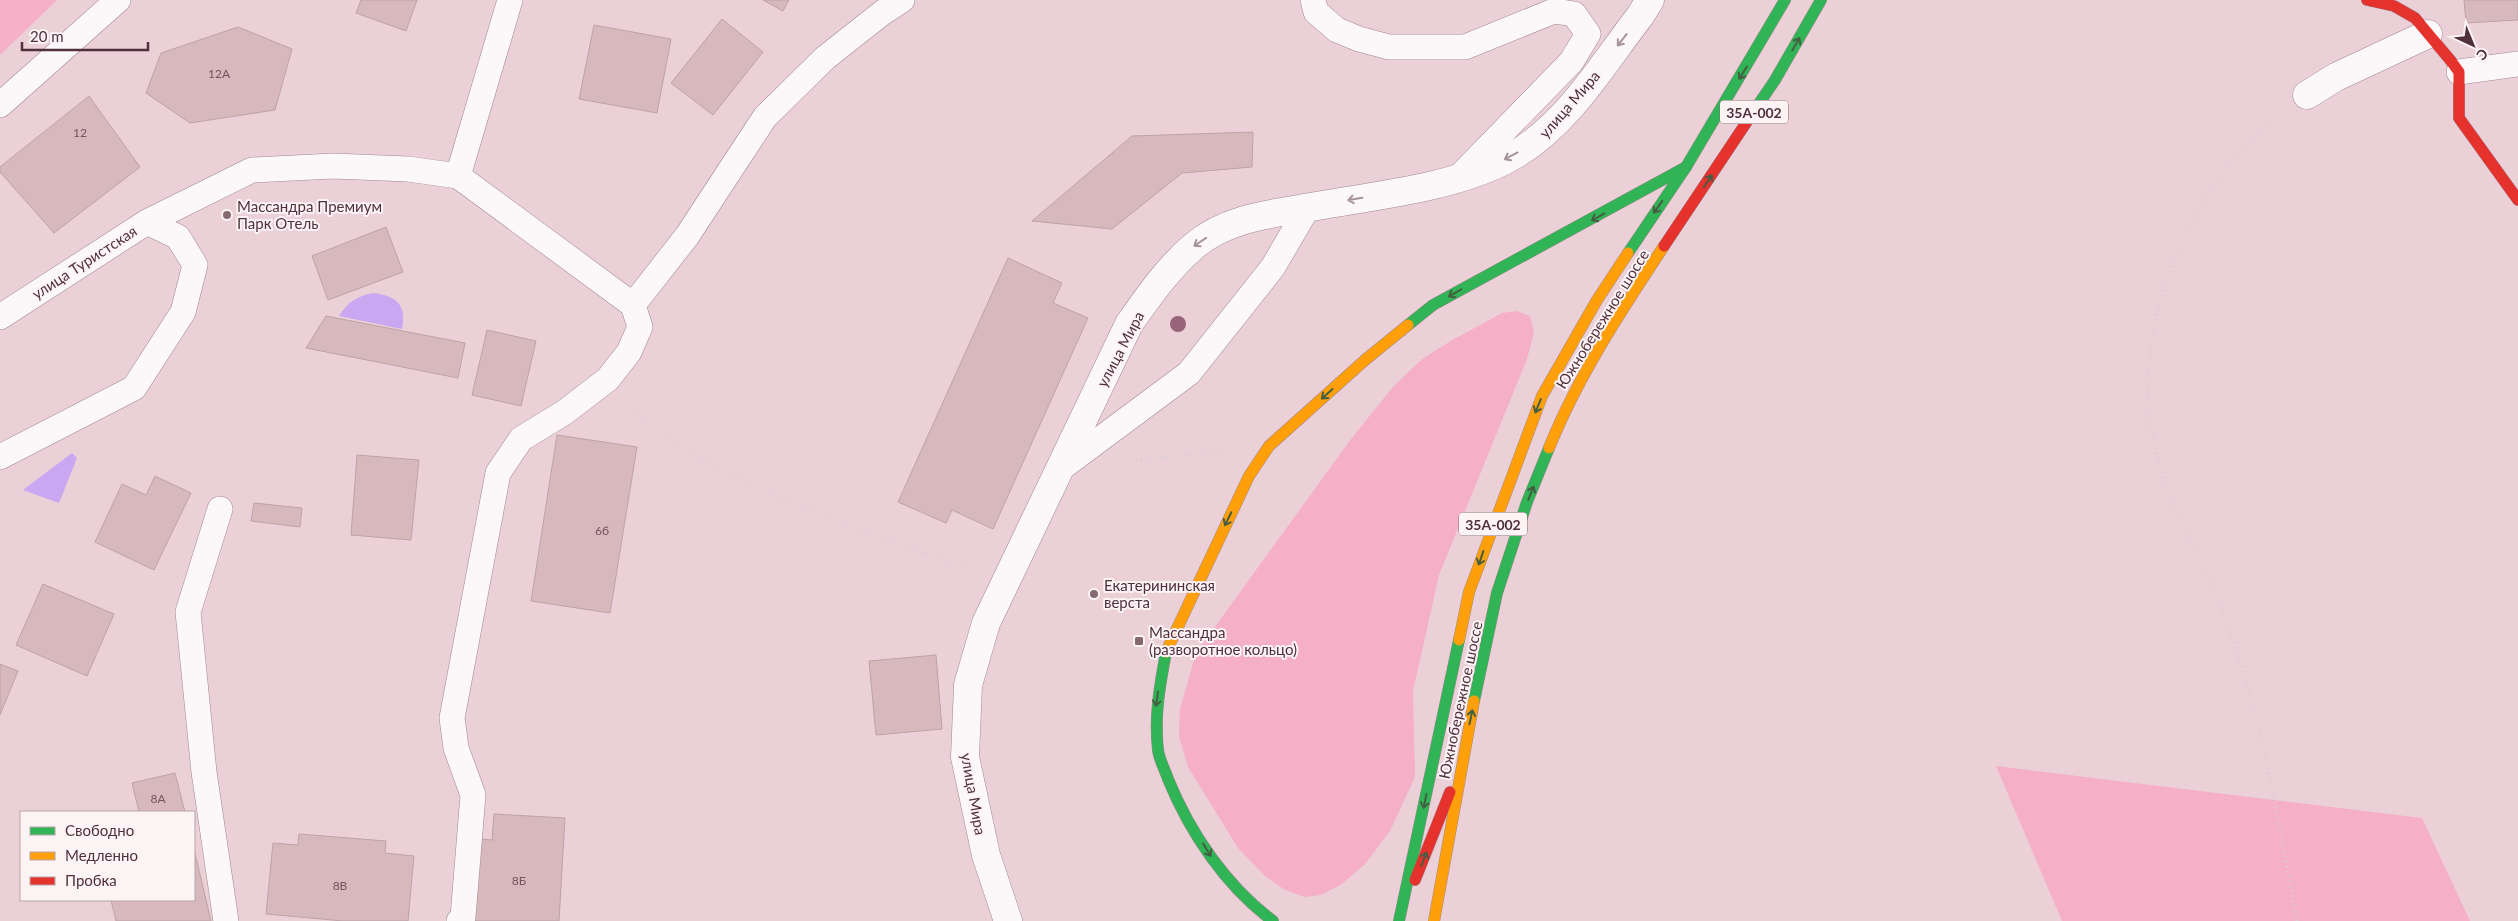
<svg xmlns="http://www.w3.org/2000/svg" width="2518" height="921" viewBox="0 0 2518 921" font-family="Lato,sans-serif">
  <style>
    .green { fill: #f5afc6 }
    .water { fill: #c9a7f1 }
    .building { fill: #d7b8bd; stroke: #bda2a6 }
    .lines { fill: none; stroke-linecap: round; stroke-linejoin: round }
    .lane-casing { stroke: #a0878f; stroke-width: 26 }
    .street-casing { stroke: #a0878f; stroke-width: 29 }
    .fast-casing { stroke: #a0878f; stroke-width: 12 }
    .slow-casing { stroke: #a0878f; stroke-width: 12 }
    .jam-casing { stroke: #a0878f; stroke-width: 12 }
    .path { stroke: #d8cfd2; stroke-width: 3; stroke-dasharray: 1 4; stroke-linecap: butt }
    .lane { stroke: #fcf8f9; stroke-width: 25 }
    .street { stroke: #fcf8f9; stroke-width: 28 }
    .fast { stroke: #30b455; stroke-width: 11 }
    .slow { stroke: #ff9f0a; stroke-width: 11 }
    .jam { stroke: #e5322d; stroke-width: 11 }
    .tree { fill: #986479 }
    .oneway { stroke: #a6949a }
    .oneway2 { stroke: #455e43 }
    .poi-dot { fill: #866871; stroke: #fcf3f5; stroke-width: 2 }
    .labels { text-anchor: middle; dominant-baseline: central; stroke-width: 4; stroke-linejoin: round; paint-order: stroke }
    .number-label { font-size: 12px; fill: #74545d }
    .shield { fill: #fcf3f5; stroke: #846a72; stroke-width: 1 }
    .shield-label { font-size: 14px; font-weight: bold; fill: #50303a }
    .street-label { font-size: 15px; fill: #50303a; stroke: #fcf3f5 }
    .poi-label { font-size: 15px; fill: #50303a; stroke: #fcf3f5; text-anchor: start }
  </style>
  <rect width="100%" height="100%" fill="#ebd0d8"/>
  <!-- green -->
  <g class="green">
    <polygon points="0,0 57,0 0,55"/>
    <polygon points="1517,311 1530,316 1534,333 1527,359 1439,575 1413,691 1415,777 1390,831 1365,864 1342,884 1321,895 1305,897 1285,890 1265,876 1238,848 1188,767 1179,736 1180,709 1196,653 1351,439 1393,387 1421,360 1449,342 1502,313"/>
    <polygon points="1996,766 2422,818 2470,921 2062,921"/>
  </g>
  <!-- water -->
  <g class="water">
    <path d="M373,293C396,296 407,304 402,329L339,316C348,302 357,296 373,293Z"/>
    <polygon points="72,453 77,458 59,503 23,490"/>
  </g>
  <!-- building -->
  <g class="building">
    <polygon points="361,0 417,0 406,31 356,13"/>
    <polygon points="763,0 789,0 783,11"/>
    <polygon points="2464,0 2518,0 2518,20 2466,23"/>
    <polygon points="722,19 763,52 713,115 671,83"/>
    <polygon points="594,25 671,39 657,113 579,99"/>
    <polygon points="238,27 292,49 275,110 190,123 146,93 161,53"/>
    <polygon points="89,96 140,167 54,233 0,172 0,167"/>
    <polygon points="1253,132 1252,167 1182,173 1112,229 1032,221 1132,136"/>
    <polygon points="386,227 403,272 328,300 312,256"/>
    <polygon points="1008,258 1062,283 1053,303 1088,318 993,529 952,510 946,523 898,502"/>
    <polygon points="326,316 465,343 458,378 306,348"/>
    <polygon points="487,330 536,341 521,406 472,395"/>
    <polygon points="557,435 637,447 610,613 531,601"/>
    <polygon points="357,455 419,460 411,540 351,535"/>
    <polygon points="155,476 191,493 154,570 95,542 122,484 146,495"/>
    <polygon points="254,503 302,508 300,527 251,521"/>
    <polygon points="43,584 114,614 87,676 16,645"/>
    <polygon points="936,655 942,729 876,735 869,661"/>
    <polygon points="0,664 18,671 0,715"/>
    <polygon points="175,773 185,812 139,812 132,783"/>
    <polygon points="494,814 565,818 559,921 474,921 479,839 492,840"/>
    <polygon points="299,834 386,841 385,853 414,856 408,921 343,921 266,914 273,843 298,845"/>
    <polygon points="194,849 211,921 116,921 111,900 194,900"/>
  </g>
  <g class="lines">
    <!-- lane casing -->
    <g class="lane-casing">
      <g id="lane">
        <polyline points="1313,0 1316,12 1337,30 1359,39 1389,47 1465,47 1554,11 1574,14 1588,34 1571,62 1457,179"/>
        <polyline points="2459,72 2518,64"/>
        <polyline points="0,105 118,0"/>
        <polyline points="458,176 633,305"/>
        <polyline points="147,222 252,170 333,166 408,169 458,176 510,0"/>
        <polyline points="0,317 147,222 178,237 195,265 183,312 134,388 0,457"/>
        <polyline points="1060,469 1189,373 1273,267 1308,207"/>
        <polyline points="220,509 188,612 204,772 226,921"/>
        <polyline points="459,921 463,917 473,795 456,748 452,718 498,473 521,439 565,412 608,379 629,352 640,327 633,305 687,236 765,117 825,58 882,13 902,0"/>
      </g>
    </g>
    <!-- street casing -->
    <g class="street-casing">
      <g id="street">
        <polyline points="2307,95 2336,77 2428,34"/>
        <path d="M1008,921L986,855L965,757L968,685L986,623L1129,324C1148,297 1168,268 1194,246C1223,221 1262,215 1299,209C1363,197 1455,189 1511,157C1567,126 1602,65 1640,16L1650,0"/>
      </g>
    </g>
    <!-- fast casing -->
    <g class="fast-casing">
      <g id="fast">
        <polyline points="1754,111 1775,80 1821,0"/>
        <polyline points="1628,253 1686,167 1785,0"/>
        <polyline points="1408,325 1433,305 1686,167"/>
        <path d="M1166,652C1160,685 1154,716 1158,750C1159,759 1165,770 1168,779C1190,833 1226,886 1273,921"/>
        <polyline points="1474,701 1497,593 1527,502 1549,448"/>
        <polyline points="1399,921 1459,640"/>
      </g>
    </g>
    <!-- slow casing -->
    <g class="slow-casing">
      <g id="slow">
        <path d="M1549,448C1578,376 1621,311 1664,246"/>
        <polyline points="1459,640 1469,592 1542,396 1597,300 1628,253"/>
        <polyline points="1166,652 1249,476 1269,446 1365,360 1408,325"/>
        <polyline points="1434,921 1474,701"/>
      </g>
    </g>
    <!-- jam casing -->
    <g class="jam-casing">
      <g id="jam">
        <polyline points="2367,0 2394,6 2415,18 2451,61 2459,72 2459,118 2518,200"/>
        <polyline points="1664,246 1754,111"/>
        <polyline points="1415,880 1450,792"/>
      </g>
    </g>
    <!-- path -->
    <g class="path">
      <path d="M2278,118C2185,189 2126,336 2156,452C2162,473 2169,497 2179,517C2185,532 2194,546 2201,560C2215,593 2228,627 2240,662C2267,746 2280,834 2297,921"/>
      <polyline points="631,404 642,417 678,447 765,491 848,525 972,570"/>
      <polyline points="1131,461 1222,451"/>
    </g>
    <!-- lane -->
    <use href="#lane" class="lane"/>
    <!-- street -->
    <use href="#street" class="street"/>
    <!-- fast -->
    <use href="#fast" class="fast"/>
    <!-- slow -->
    <use href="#slow" class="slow"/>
    <!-- jam -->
    <use href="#jam" class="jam"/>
  </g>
  <!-- trees -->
  <circle class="tree" cx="1178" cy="324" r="8"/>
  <!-- one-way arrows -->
  <defs><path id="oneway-shaft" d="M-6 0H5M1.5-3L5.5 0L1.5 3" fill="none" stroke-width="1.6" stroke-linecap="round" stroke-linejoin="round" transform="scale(1.25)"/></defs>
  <g class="oneway">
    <use href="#oneway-shaft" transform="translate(1622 40) rotate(128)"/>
    <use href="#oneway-shaft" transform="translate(1511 156) rotate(152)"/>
    <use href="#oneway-shaft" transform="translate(1355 199) rotate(170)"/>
    <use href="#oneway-shaft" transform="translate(1200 242) rotate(146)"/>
  </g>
  <g class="oneway2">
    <use href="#oneway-shaft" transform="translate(1796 44) rotate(-60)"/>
    <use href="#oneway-shaft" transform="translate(1743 73) rotate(121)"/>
    <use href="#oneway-shaft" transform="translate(1708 181) rotate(-56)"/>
    <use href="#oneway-shaft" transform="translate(1658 207) rotate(125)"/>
    <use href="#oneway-shaft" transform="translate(1598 217) rotate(151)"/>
    <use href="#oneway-shaft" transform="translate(1455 293) rotate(150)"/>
    <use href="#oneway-shaft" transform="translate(1327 394) rotate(138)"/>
    <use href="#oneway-shaft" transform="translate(1538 406) rotate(112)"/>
    <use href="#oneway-shaft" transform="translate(1531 493) rotate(-68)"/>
    <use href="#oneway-shaft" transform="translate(1228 519) rotate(116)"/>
    <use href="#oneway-shaft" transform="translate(1481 558) rotate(109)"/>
    <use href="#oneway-shaft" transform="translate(1157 699) rotate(98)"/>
    <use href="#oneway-shaft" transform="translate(1471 717) rotate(-78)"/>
    <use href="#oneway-shaft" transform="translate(1425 801) rotate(102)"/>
    <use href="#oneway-shaft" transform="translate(1207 850) rotate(58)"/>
    <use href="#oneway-shaft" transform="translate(1424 859) rotate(-69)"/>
  </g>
  <!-- markers -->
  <g class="poi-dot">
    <circle cx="227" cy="215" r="5"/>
    <circle cx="1094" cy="594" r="5"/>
    <rect x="1134" y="636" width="10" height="10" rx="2.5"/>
  </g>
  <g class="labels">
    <!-- number labels -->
    <g class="number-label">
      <text x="219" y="73">12А</text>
      <text x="80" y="132">12</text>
      <text x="602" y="530">6б</text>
      <text x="158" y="798">8А</text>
      <text x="519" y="880">8Б</text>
      <text x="340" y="885">8В</text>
    </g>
    <!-- shield labels -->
    <g class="shield">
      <rect x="1720" y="100.5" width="68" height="23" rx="4"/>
      <rect x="1459" y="512.5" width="68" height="23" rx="4"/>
    </g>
    <g class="shield-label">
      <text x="1754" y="112">35А-002</text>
      <text x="1493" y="524">35А-002</text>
    </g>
    <!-- street labels -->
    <g class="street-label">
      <text transform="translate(1569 104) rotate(-49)">улица Мира</text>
      <text transform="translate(84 262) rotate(-33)">улица Туристская</text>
      <text transform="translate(1602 319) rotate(-58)">Южнобережное шоссе</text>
      <text transform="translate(1120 349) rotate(-62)">улица Мира</text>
      <text transform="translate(1460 700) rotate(-78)">Южнобережное шоссе</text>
      <text transform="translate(974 794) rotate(80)">улица Мира</text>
    </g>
    <!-- poi labels -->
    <g class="poi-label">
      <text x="237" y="206">Массандра Премиум<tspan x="237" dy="17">Парк Отель</tspan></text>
      <text x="1104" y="585">Екатерининская<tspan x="1104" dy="17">верста</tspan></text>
      <text x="1149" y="632">Массандра<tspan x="1149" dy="17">(разворотное кольцо)</tspan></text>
    </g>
  </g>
  <!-- legend -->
  <rect x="20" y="811" width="175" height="90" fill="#fcf3f5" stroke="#b7a5aa"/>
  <rect x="30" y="827" width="25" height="8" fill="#30b455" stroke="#b7a5aa"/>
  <text x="65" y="836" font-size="15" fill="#50303a">Свободно</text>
  <rect x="30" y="852" width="25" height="8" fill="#ff9f0a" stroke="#b7a5aa"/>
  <text x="65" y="861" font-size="15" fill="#50303a">Медленно</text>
  <rect x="30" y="877" width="25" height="8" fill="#e5322d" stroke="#b7a5aa"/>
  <text x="65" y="886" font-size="15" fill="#50303a">Пробка</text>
  <!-- north arrow -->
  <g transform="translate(2473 45) rotate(136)" stroke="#fcf3f5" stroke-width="4" paint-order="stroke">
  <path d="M0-4L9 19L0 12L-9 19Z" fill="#50303a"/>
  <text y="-8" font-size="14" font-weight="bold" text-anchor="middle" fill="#50303a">С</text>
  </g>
  <!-- scale -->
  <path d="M22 42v8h126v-8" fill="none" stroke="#50303a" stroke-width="2.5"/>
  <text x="30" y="42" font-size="15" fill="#50303a" stroke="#fcf3f5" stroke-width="4" paint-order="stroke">20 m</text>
</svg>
